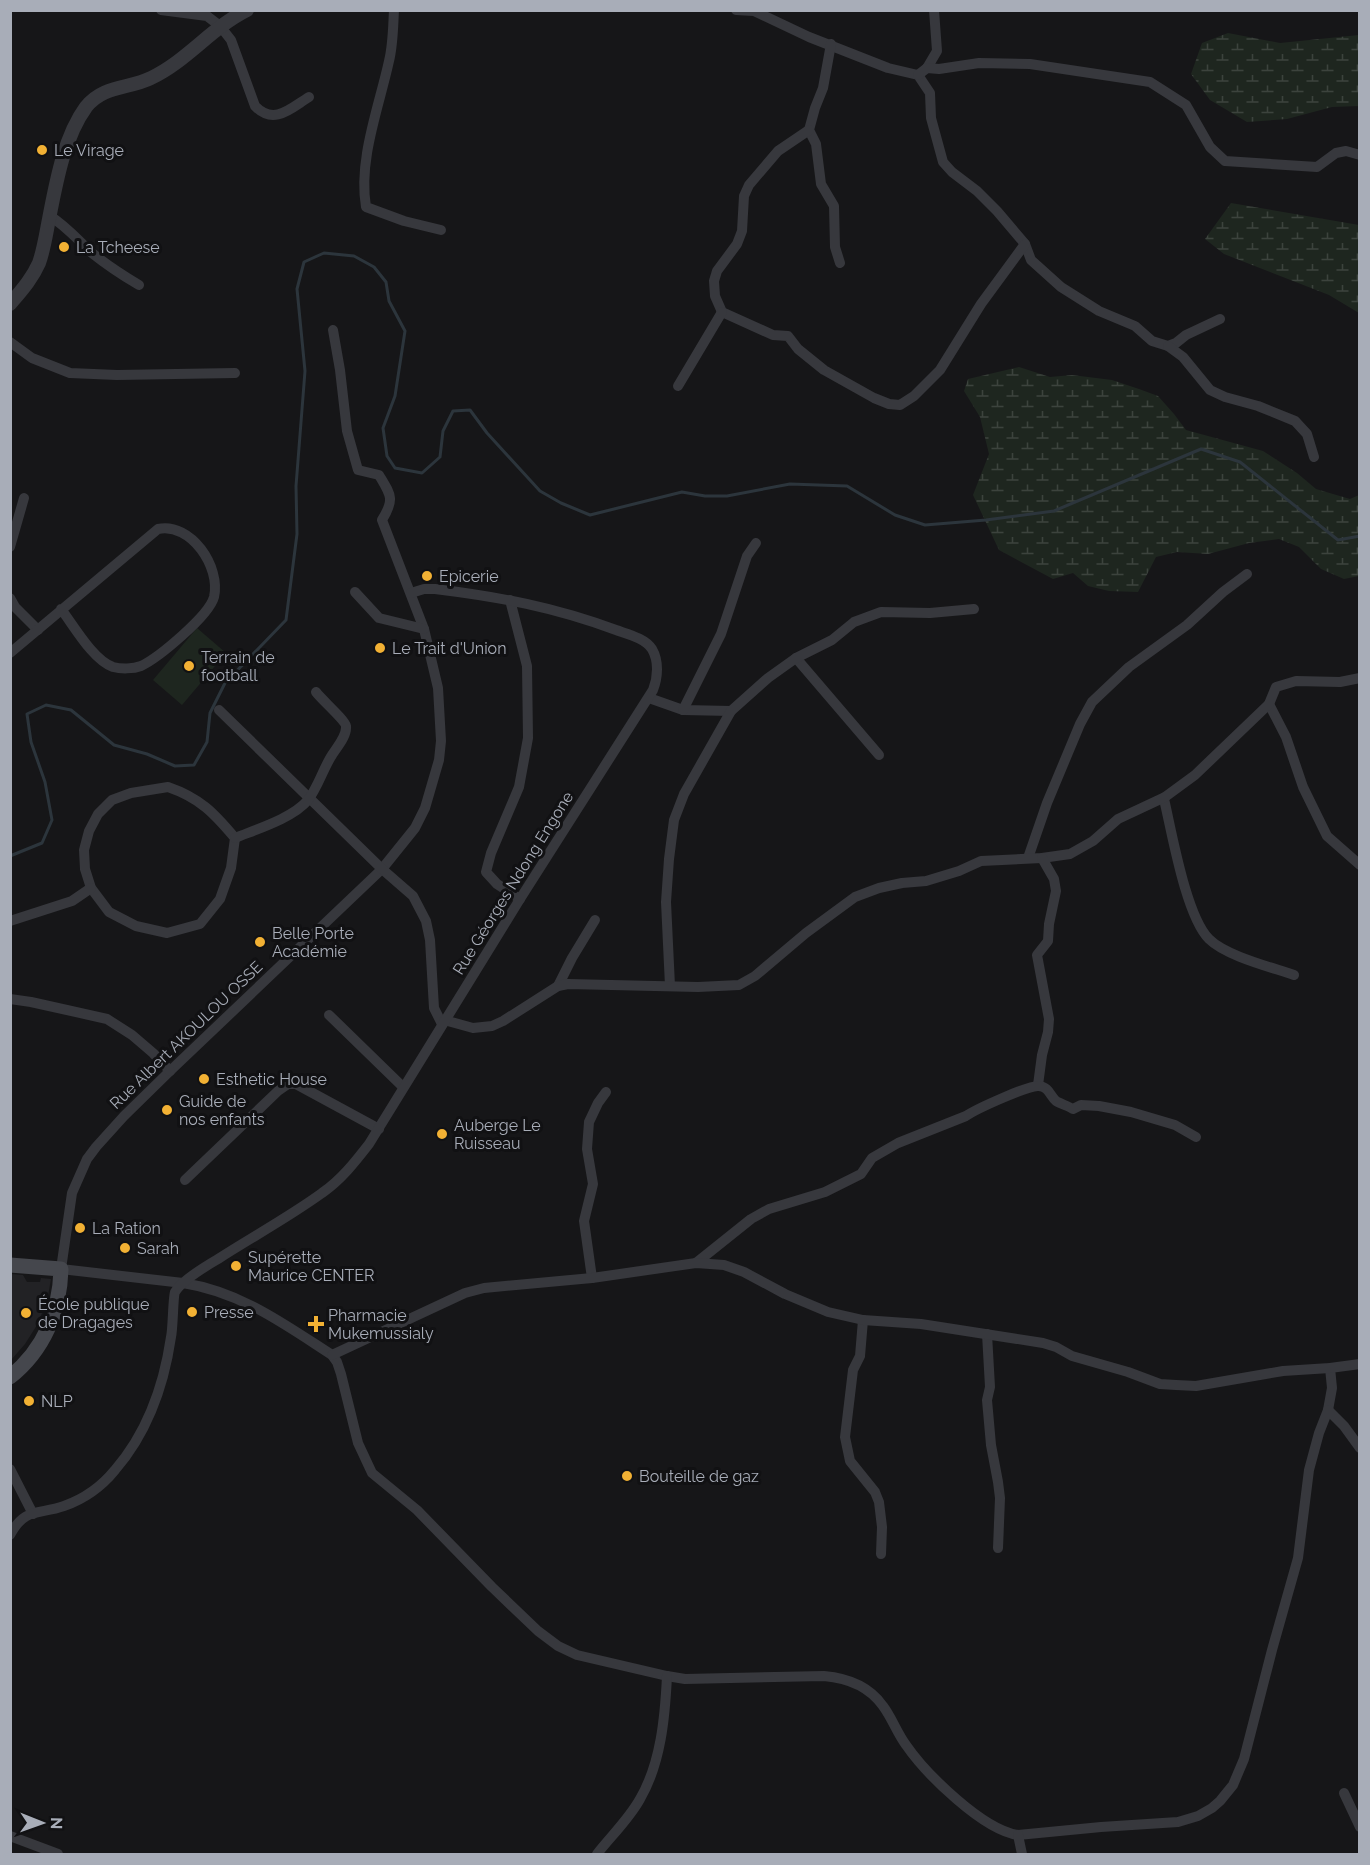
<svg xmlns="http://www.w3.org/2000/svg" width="1370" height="1865" viewBox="0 0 1370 1865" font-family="Raleway,sans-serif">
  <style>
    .built { fill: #222225 }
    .wetland { fill: url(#wetland-marsh) }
    .park { fill: #1e261f }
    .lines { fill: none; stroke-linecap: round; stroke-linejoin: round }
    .stream { stroke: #2c353c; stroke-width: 3 }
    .minor { stroke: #37383d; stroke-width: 10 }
    .tertiary { stroke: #37383d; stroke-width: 14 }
    .secondary { stroke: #45474d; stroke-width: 15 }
    .poi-dot { fill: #f2b134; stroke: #111113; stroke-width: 2 }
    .labels { text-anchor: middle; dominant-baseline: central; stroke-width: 6; stroke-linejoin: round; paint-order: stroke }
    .poi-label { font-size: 16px; fill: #a8adb8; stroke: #111113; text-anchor: start }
    .street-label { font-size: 16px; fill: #a8adb8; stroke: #111113 }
  </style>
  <defs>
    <pattern id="wetland-marsh" width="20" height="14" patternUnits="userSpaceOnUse" patternTransform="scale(1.5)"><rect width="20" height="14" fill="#1e261f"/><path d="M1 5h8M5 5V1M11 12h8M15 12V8" fill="none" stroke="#3c433d"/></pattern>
  </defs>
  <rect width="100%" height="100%" fill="#161618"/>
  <!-- built -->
  <polygon class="built" points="11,1274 23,1275 27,1282 40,1282 41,1278 51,1279 47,1301 37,1325 25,1344 11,1360"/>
  <!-- wetland -->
  <g class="wetland">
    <polygon points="1228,33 1280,43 1359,35 1359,106 1332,107 1287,119 1247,122 1210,100 1191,74 1202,43"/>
    <polygon points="1231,203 1359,225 1359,313 1329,295 1224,254 1205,239"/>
    <polygon points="1019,367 1050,377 1072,375 1112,380 1139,389 1158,396 1174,414 1186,430 1263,451 1297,473 1316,489 1350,499 1359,495 1359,576 1344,579 1321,569 1299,547 1279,539 1249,543 1208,554 1177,552 1156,557 1138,592 1109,591 1088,586 1073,573 1053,579 999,550 973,495 989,454 980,417 964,391 968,379"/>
  </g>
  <!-- park -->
  <polygon class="park" points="197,628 226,653 182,705 153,680"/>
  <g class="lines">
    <!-- stream -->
    <polyline class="stream" points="10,856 42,843 52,820 45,782 31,742 27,714 46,705 71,710 114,745 147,754 175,766 194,765 207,742 210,713 225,683 286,620 297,534 296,486 305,371 297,289 304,262 324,253 354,256 374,267 386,282 389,301 405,331 395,396 383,428 387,456 395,468 422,473 440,457 443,431 453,411 470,410 487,433 540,491 561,503 590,515 682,492 705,496 727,496 790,484 847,486 895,515 925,525 986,520 1054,511 1201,449 1240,462 1338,540 1360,536"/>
    <!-- minor -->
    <g class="minor">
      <path d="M161,10L207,16L220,26L231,40L255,106C274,126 291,108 309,97"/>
      <path d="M394,10C393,28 393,45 389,61C379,107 358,160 366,207L404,221L441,230"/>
      <polyline points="736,10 754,11 809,37 888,68 918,75 930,93 931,118 943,162 952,172 977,191 997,211 1025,244 1031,260 1061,287 1099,311 1135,326 1152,341 1168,346 1176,343 1186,335 1220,319"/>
      <polyline points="831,44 823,88 815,108 809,130 816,144 821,184 834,206 835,247 840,263"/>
      <polyline points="927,68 937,51 934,10"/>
      <polyline points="918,75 927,68 939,69 979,63 1030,64 1150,82 1186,105 1210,147 1225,161 1317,167 1336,153 1346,151 1360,155"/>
      <polyline points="809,130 778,151 749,185 744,196 742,231 737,244 717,271 714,281 715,296 722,312 773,335 788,336 798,349 824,370 874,398 889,404 900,405 914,396 940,370 981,304 1025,244"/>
      <path d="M50,216C66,226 78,240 92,253C107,265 122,275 139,285"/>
      <path d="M333,330L340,370L347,431L358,470L379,475C391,495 395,499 382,520L424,629L438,688L441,741L439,760L425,808L415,828L382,869L170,1071L124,1116L96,1147L87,1159L72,1193L61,1269L183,1283C241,1292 284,1324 332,1355L337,1362L341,1374L358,1443L372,1473L417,1510L492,1587L538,1631L558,1646L577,1655L667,1676L685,1679L824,1676C847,1678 869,1686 883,1706C892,1718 897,1733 906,1745C926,1774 983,1830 1018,1835L1101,1827L1178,1822L1198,1816L1212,1808L1220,1801L1233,1785L1244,1759L1272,1650L1298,1558L1309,1470L1319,1433L1328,1410L1332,1388L1330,1368"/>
      <polyline points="10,342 32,358 70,373 117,375 235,373"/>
      <polyline points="1168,346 1183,357 1210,390 1225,397 1258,406 1295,421 1307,434 1314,457"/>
      <polyline points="678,386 722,312"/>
      <polyline points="10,547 24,498"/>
      <polyline points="355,592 379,618 424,629"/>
      <polyline points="10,598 15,607 38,630"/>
      <polyline points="510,600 527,666 528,738 519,787 491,853 486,872 497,884 520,899"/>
      <path d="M10,653L158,529C191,522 221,567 214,597C209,616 158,658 141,666C133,669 121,669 113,667C93,660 74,626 61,609"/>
      <polyline points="796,658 879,755"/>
      <polyline points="649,698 683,710 731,711"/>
      <polyline points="1269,704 1286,737 1303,787 1327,836 1360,865"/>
      <polyline points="219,710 382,869 413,896 426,921 430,940 434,1008 442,1024"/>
      <polyline points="683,710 721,634 747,556 756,543"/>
      <path d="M168,787C200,798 214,813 235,838L231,868L220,899L200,924L167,933L136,926L109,912L91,888L85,869L84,850L89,831L98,814L112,800L131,793Z"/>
      <path d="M1165,797L1164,799C1172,833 1186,916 1209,939C1226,956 1271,967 1294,975"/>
      <path d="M235,838C257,829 293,818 308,800C318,787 323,769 332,755C337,747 347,736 346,726C345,720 321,699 316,692"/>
      <polyline points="1028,858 1047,803 1080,724 1092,702 1129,667 1187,625 1223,592 1247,574"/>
      <polyline points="10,921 72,901 91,888"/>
      <polyline points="558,986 572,958 595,920"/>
      <polyline points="670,986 666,902 669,859 674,820 684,794 731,711 768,678 796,658 832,640 854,622 881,612 930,613 974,609"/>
      <polyline points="10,999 31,1002 107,1019 132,1035 153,1053 170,1071"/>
      <polyline points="329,1015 403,1087"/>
      <polyline points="444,1020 473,1028 492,1026 503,1021 558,986 568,984 698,987 739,985 755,976 806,933 855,897 879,888 902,883 926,881 959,871 981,861 1042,858 1070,854 1093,841 1118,819 1165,797 1195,775 1269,704 1276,687 1296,681 1340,682 1360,678"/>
      <polyline points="1038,1085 1042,1055 1048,1032 1049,1019 1037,955 1048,941 1049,924 1056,891 1054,879 1042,858"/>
      <polyline points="185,1180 278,1091 288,1084 296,1084 379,1129"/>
      <path d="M696,1263L751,1219L769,1209L825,1192L861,1174L872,1158L898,1143L966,1116C976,1109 1029,1085 1039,1086C1049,1087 1050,1096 1056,1101C1061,1104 1068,1106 1073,1109L1081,1105L1099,1106L1131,1112L1175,1125L1196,1137"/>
      <polyline points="592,1278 584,1221 593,1184 587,1149 589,1122 598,1103 606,1092"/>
      <polyline points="863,1320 860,1356 853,1370 845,1437 850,1461 875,1492 879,1502 882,1527 881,1554"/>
      <polyline points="987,1334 990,1387 987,1400 991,1445 998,1482 1000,1498 998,1548"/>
      <polyline points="332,1355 465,1293 484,1288 592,1278 696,1263 724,1265 744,1272 785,1294 828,1312 863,1320 921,1324 1043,1343 1056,1347 1072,1356 1128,1372 1160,1384 1176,1385 1196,1386 1283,1371 1330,1368 1360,1364"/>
      <polyline points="1328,1410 1344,1426 1360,1448"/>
      <polyline points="10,1469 33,1514"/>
      <path d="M10,1535C25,1507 38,1515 64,1506C84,1499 102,1486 115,1470C147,1433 164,1385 171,1337C173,1329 173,1296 175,1292C182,1280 206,1266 218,1259C252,1237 289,1217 322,1193C341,1180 355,1162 369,1144L520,899L653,690C658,677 659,661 652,649C645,638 627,634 616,630C554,607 500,597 435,589H424L411,593"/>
      <polyline points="1344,1793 1360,1827"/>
      <polyline points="1018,1835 1022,1854"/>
      <polyline points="10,1836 58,1854"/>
      <path d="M597,1854C611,1836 629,1819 640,1799C661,1763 665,1717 667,1676"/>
    </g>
    <!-- tertiary -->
    <path class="tertiary" d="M10,304C21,291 32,279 39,263C44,249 46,234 49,219C56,183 64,137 86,107C103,85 129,89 151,78C187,61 211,28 247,10"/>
    <!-- secondary -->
    <path class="secondary" d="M10,1265L61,1269C60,1311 44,1350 10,1377"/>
  </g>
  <!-- markers -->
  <g class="poi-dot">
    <circle cx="42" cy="150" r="6"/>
    <circle cx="64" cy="247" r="6"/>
    <circle cx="427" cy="576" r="6"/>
    <circle cx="380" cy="648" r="6"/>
    <circle cx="189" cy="666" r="6"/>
    <circle cx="260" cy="942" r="6"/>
    <circle cx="204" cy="1079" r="6"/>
    <circle cx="167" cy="1110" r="6"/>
    <circle cx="442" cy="1134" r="6"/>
    <circle cx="80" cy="1228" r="6"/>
    <circle cx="125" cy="1248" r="6"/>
    <circle cx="236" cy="1266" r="6"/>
    <circle cx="192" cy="1312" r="6"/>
    <circle cx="26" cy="1313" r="6"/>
    <path d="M313 1315h6v6h6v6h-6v6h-6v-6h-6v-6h6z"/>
    <circle cx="29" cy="1401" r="6"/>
    <circle cx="627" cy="1476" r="6"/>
  </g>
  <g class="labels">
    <!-- poi labels -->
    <g class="poi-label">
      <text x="54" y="150">Le Virage</text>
      <text x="76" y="247">La Tcheese</text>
      <text x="439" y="576">Epicerie</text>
      <text x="392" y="648">Le Trait d'Union</text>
      <text x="201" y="657">Terrain de<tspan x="201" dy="18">football</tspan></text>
      <text x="272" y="933">Belle Porte<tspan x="272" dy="18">Académie</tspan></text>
      <text x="216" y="1079">Esthetic House</text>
      <text x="179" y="1101">Guide de<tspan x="179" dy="18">nos enfants</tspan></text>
      <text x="454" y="1125">Auberge Le<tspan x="454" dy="18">Ruisseau</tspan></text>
      <text x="92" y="1228">La Ration</text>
      <text x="137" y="1248">Sarah</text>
      <text x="248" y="1257">Supérette<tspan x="248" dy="18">Maurice CENTER</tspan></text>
      <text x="38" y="1304">École publique<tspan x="38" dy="18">de Dragages</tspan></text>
      <text x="204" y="1312">Presse</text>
      <text x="328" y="1315">Pharmacie<tspan x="328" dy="18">Mukemussialy</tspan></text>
      <text x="41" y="1401">NLP</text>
      <text x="639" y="1476">Bouteille de gaz</text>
    </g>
    <!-- street labels -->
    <g class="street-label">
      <text transform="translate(513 883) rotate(-58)">Rue Géorges Ndong Engone</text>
      <text transform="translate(186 1035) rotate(-44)">Rue Albert AKOULOU OSSE</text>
    </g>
  </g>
  <!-- border -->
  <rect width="1370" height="1865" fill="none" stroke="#a8adb8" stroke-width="24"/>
  <!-- north arrow -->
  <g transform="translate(42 1823) rotate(91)" stroke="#111113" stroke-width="4.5" paint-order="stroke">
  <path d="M0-4.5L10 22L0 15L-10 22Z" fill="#a8adb8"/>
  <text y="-9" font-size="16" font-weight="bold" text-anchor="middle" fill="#a8adb8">N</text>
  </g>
</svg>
